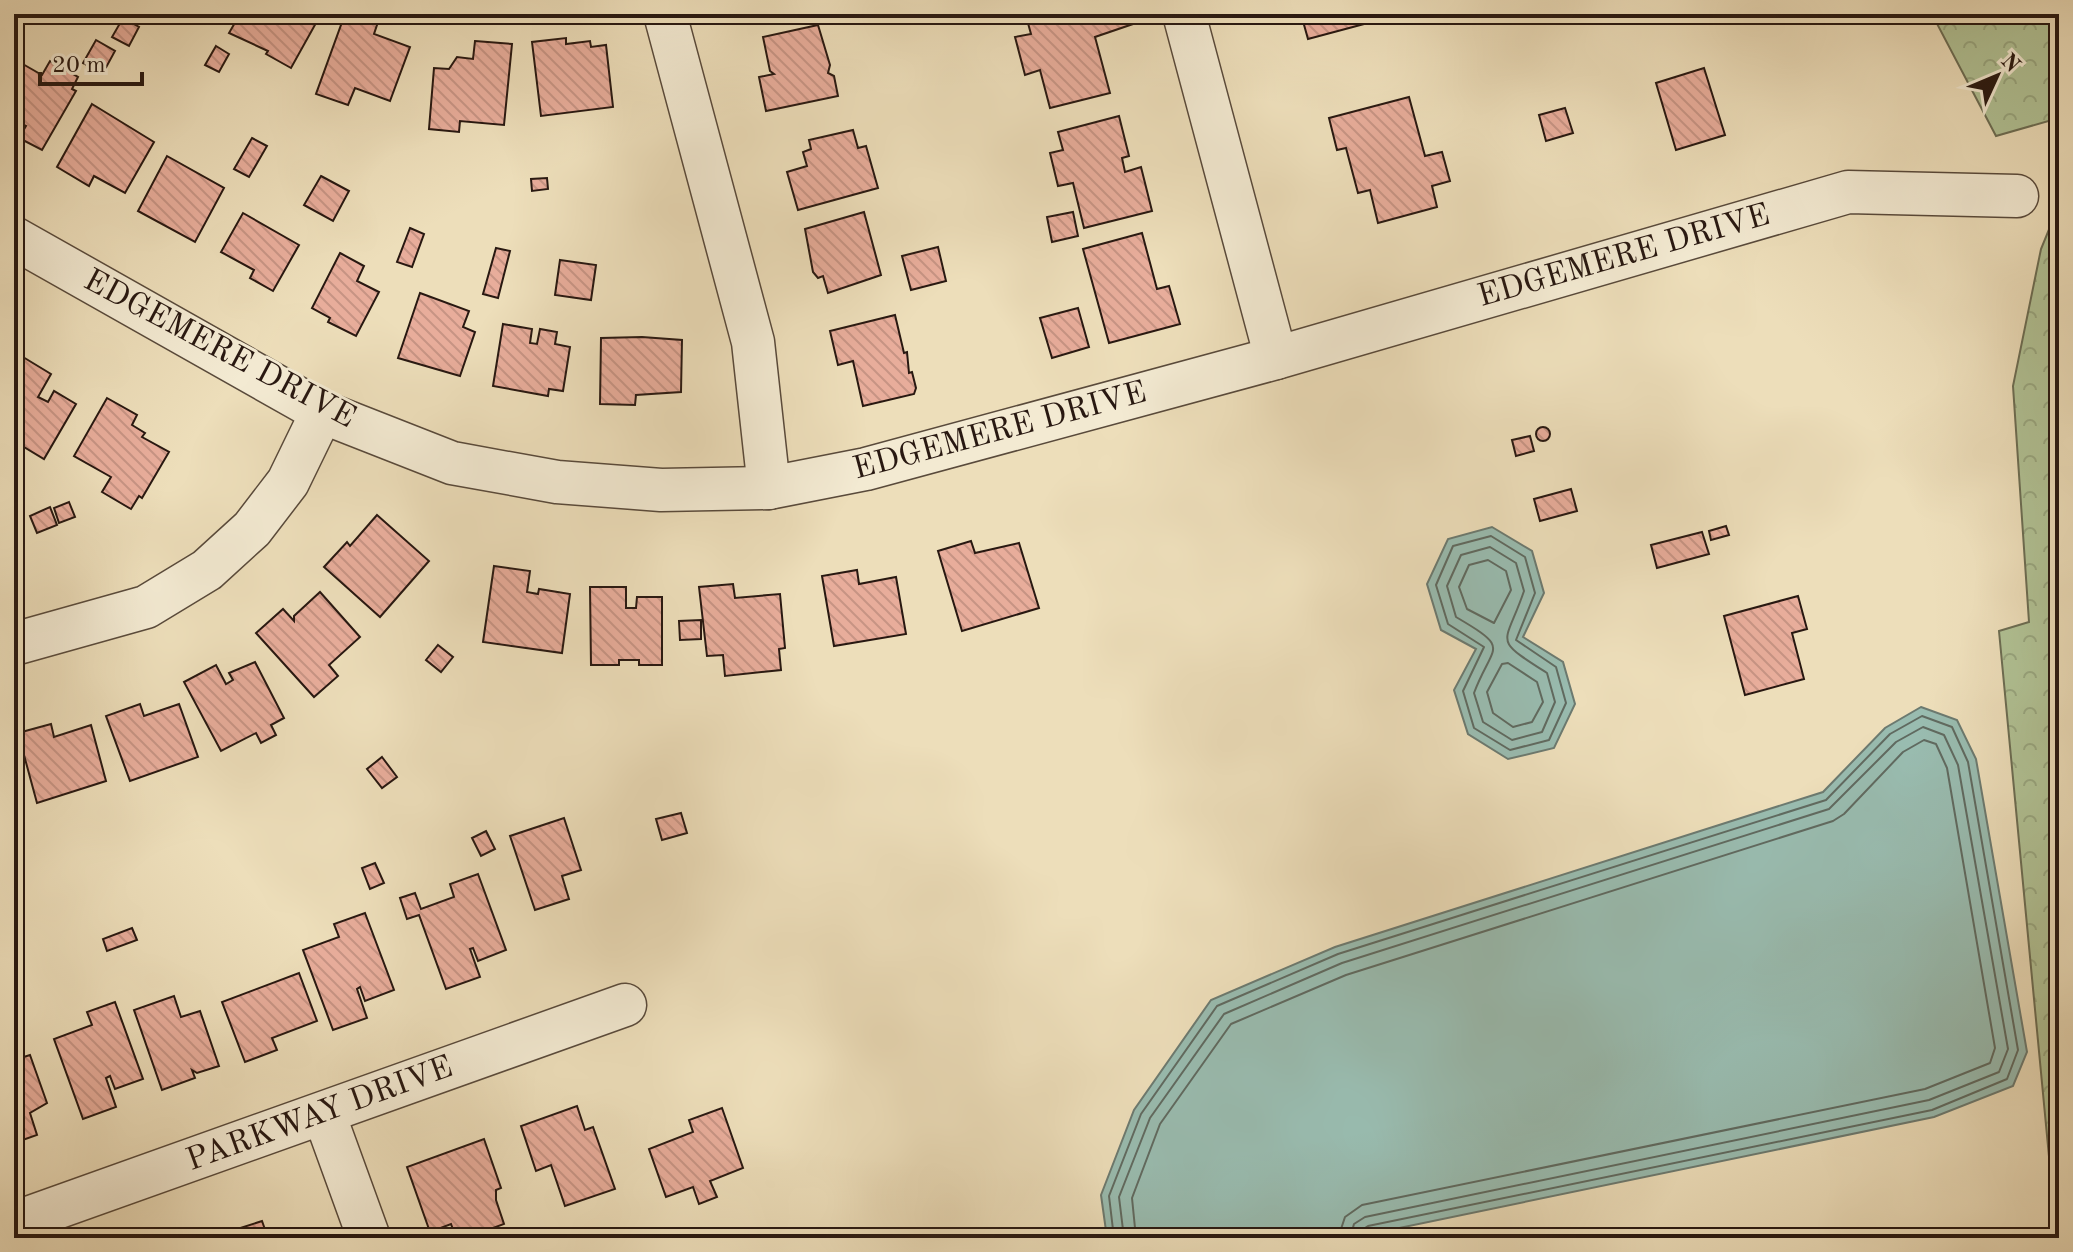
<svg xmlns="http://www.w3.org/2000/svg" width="2073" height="1252" viewBox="0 0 2073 1252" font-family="'Old Standard TT',serif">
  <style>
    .forest { fill: url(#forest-crowns); stroke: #6c6d53; stroke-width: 2 }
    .water { fill: #99bcb0; stroke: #6c7a70; stroke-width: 2 }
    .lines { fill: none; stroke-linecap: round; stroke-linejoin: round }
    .shore { stroke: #606a60; stroke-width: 2 }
    .building { fill: url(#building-back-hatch); stroke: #281811; stroke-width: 2 }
    .minor-casing { stroke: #594a3b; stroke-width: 45 }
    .minor { stroke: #f3ead2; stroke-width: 42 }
    .labels { text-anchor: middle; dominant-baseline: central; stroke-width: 6; stroke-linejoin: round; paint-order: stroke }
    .street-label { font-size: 32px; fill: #281811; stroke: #f3ead2 }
  </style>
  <defs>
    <pattern id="forest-crowns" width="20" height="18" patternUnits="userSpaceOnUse" patternTransform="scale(2)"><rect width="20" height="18" fill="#b1c295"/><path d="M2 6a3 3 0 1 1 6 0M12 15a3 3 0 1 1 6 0" fill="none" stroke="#98a67f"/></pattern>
    <pattern id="building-back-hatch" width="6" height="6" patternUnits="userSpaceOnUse" patternTransform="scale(2)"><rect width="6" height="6" fill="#e8ad9b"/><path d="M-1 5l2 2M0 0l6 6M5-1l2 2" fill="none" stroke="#c79484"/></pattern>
  </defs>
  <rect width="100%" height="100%" fill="#eddeba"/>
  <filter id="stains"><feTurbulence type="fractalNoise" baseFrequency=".0025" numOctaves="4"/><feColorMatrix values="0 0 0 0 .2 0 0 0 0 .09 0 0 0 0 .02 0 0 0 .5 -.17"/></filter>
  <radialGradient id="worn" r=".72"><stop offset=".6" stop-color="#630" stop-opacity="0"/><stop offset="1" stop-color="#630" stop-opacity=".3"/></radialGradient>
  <!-- forest -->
  <g class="forest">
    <polygon points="1926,14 2059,14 2059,118 1996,136 1933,16"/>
    <polygon points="2059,205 2059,1169 2050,1167 1999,631 2029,622 2013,386 2041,249"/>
  </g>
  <!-- water -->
  <g class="water">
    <polygon points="1492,527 1532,551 1544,593 1523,637 1563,662 1575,704 1554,748 1508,759 1468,734 1454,690 1476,649 1441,630 1427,584 1448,539"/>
    <polygon points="1921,707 1957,720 1976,759 2027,1052 2013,1086 1934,1117 1351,1238 1107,1238 1101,1195 1134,1110 1211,1000 1335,947 1823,792 1885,728"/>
  </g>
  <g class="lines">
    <!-- shore -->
    <g class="shore">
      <polygon points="1491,536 1525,557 1535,593 1516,640 1556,667 1566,703 1549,740 1510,750 1474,728 1463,691 1484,647 1448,624 1436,585 1453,546"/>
      <path d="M1490,547L1516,563L1524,591C1505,647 1491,637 1547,673L1555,702L1542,732L1512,740L1483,722L1474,693C1493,643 1512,650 1456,617L1447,586L1461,555Z"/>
      <polygon points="1488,560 1506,571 1511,590 1494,623 1467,609 1459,587 1469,565"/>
      <polygon points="1508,663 1537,682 1543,702 1532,722 1513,727 1493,713 1487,692 1502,664"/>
      <polyline points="1114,1238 1109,1196 1141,1114 1217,1006 1338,954 1826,800 1890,734 1922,716 1952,727 1968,762 2018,1050 2007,1079 1932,1110 1368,1226 1362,1230 1361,1238"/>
      <polyline points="1124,1238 1119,1197 1150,1118 1224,1014 1342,963 1829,809 1896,742 1923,727 1944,735 1958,765 2008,1049 1999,1072 1929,1100 1365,1217 1354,1224 1350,1238"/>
      <polyline points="1136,1238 1132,1198 1160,1124 1231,1024 1346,975 1833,821 1844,814 1903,752 1924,740 1936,744 1947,768 1995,1048 1990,1063 1925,1089 1362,1205 1345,1217 1338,1238"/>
    </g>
  </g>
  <!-- building -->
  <g class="building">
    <polygon points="240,14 321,14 291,68 266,54 268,51 229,33"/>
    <polygon points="345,14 378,22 374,34 410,47 390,101 355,88 348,105 316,94"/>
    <polygon points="1035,14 1131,14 1133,24 1095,37 1110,93 1050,108 1040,70 1025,75 1015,37 1031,34 1026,16"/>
    <polygon points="1301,14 1377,14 1379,20 1308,39"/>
    <polygon points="1641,14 1668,14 1668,16 1643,22"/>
    <polygon points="123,18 139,27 129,46 112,37"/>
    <polygon points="818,25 830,65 828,73 834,76 838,96 766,111 759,77 774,74 770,71 763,37"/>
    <polygon points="566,38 566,44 590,41 591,47 606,45 613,107 541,116 532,42"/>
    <polygon points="96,40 115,51 103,73 83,63"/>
    <polygon points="475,41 512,44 504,125 460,121 459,132 429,129 434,68 449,69 457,57 473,59"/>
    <polygon points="216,46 229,54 219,72 205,65"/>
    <polygon points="14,59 42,75 50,61 78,77 72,89 76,91 42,150 19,138 26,126 16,121 14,125"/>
    <polygon points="1704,68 1725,135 1676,150 1656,83"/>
    <polygon points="1409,97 1425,156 1442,152 1450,181 1432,186 1437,207 1378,223 1370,190 1358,193 1346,148 1337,150 1329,118"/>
    <polygon points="92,104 154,142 125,193 94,176 89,186 57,167"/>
    <polygon points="1565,108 1573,133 1546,141 1539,115"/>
    <polygon points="1119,116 1129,156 1122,158 1125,172 1141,167 1152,211 1084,228 1073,183 1058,186 1050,153 1063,150 1058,132"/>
    <polygon points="853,130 858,148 866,146 878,188 798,210 787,172 807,166 803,152 811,149 809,140"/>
    <polygon points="252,138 267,146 249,177 234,169"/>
    <polygon points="167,156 224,188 195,242 138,211"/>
    <polygon points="321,176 349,191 333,221 304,205"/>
    <polygon points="547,178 548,189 532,191 531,179"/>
    <polygon points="864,212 881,275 828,293 823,276 818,278 813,272 805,229"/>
    <polygon points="1073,212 1078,236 1052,242 1047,217"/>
    <polygon points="243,213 299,245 273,291 250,278 254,270 221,252"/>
    <polygon points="410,228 424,234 412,267 397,262"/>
    <polygon points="1142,233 1157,289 1169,286 1180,324 1109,343 1083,249"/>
    <polygon points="938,247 946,281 911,290 902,256"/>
    <polygon points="496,248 510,251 498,298 483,294"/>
    <polygon points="340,253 364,266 357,281 379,292 356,336 328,322 330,318 312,308"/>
    <polygon points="560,260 596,265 591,300 555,295"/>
    <polygon points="420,293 469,311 463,327 475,332 460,376 398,358"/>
    <polygon points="1078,308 1089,347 1052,358 1040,318"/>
    <polygon points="895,315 904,353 907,352 909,373 912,372 916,388 914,394 863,406 853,361 838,365 830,331"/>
    <polygon points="503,324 532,329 530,343 537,344 540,329 557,332 555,344 570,347 563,391 549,389 548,396 493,386"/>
    <polygon points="642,337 682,340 681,392 636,395 635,405 600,404 601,338"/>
    <polygon points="23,357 51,374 38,397 48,402 54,391 76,404 44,459 14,441 14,372"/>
    <polygon points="107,398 137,415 132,425 145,433 142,437 169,452 142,498 139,496 131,509 102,492 111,477 74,456"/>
    <circle cx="1543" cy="434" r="7"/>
    <polygon points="1530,436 1534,451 1516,456 1512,440"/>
    <polygon points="1571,489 1577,511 1540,521 1534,499"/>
    <polygon points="69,502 75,517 59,523 54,508"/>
    <polygon points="50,507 57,525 37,533 30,516"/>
    <polygon points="377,515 429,561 380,617 324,567 347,542 350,546"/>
    <polygon points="1726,526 1729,535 1711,540 1709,531"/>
    <polygon points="1702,532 1709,554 1657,568 1651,545"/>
    <polygon points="971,541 975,553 1019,543 1039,608 962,631 938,551"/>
    <polygon points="494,566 530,571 527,592 538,594 539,589 570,594 562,653 483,642"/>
    <polygon points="857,570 859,584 896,577 906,634 834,646 822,576"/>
    <polygon points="733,584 735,598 780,594 785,648 779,649 781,670 725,676 723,655 707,656 699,587"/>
    <polygon points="590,587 626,587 626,608 636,608 637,597 662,597 662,665 639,665 639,660 619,660 619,665 591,665"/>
    <polygon points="320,592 360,637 329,665 338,676 314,697 256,633 283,609 294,621 294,616"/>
    <polygon points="1798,596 1807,629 1792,633 1804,679 1745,695 1724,616"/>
    <polygon points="701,620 701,639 680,640 679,621"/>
    <polygon points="438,645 453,657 441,672 426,660"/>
    <polygon points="255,662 284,718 271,725 276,735 261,743 256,733 221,751 184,682 216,665 226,684 233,680 229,673"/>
    <polygon points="140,704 144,716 179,704 198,757 130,781 106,716"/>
    <polygon points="51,724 54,737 91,725 106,781 37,803 18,733"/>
    <polygon points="382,757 397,777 382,788 367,769"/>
    <polygon points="14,797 23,831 14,833"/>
    <polygon points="681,813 687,833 662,840 656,819"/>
    <polygon points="564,818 581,870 562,876 569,899 535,910 510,836"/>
    <polygon points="486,831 495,849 481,856 472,838"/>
    <polygon points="375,863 384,883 370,889 362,868"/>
    <polygon points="478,874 506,950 478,961 473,948 470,949 480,977 446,989 419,915 407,919 400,898 415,893 421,909 454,897 450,884"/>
    <polygon points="365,913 394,990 365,1001 360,987 357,989 367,1018 333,1030 303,950 339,937 334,924"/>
    <polygon points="132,928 137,940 107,951 103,939"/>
    <polygon points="299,973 317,1021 272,1038 277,1050 245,1062 222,1002"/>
    <polygon points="174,996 181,1017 200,1011 219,1066 197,1073 192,1070 195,1078 162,1090 134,1010"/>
    <polygon points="115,1002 143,1079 115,1089 110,1076 106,1078 116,1107 83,1119 54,1039 92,1025 87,1012"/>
    <polygon points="30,1055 47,1103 30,1113 37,1135 14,1143 14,1060"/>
    <polygon points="577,1106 585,1130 593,1127 615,1189 565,1206 551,1165 536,1171 521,1126"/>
    <polygon points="722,1108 743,1168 710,1181 717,1197 699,1204 693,1187 666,1197 649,1149 693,1132 689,1120"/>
    <polygon points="484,1139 501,1188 496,1190 496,1200 504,1224 466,1238 456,1238 451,1224 430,1232 407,1167"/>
    <polygon points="262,1221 268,1238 230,1238 228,1232"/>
  </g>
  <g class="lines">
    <!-- minor casing -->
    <g class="minor-casing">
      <g id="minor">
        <polyline points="665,14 753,342 769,488"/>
        <polyline points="1184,14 1276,358"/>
        <polyline points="14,238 322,412 452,463 557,482 661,490 769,488 866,469 1276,358 1848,192 2017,196"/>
        <polyline points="14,644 146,607 207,570 252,529 288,482 322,412"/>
        <polyline points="324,1114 369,1238"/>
        <polyline points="14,1223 625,1005"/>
      </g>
    </g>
    <!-- minor -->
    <use href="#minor" class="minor"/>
  </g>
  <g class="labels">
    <!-- street labels -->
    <g class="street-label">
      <text transform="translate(1624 257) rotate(-16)">EDGEMERE DRIVE</text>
      <text transform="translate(219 350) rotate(28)">EDGEMERE DRIVE</text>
      <text transform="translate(1000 432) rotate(-15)">EDGEMERE DRIVE</text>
      <text transform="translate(320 1115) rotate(-20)">PARKWAY DRIVE</text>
    </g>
  </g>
  <!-- margin -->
  <rect width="2073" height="1252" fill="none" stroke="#eddeba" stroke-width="48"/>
  <rect x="16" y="16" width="2041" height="1220" fill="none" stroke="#281811" stroke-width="4"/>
  <rect x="24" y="24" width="2025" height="1204" fill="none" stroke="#281811" stroke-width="2"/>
  <!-- north arrow -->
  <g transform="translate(1997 76) rotate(46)" stroke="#f3ead2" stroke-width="6" paint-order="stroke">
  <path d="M0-6L14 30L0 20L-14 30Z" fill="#281811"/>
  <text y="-12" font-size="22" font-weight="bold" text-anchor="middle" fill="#281811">N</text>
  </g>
  <!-- scale -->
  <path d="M40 72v12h102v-12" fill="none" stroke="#281811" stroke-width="4"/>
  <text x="52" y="72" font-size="24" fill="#281811" stroke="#f3ead2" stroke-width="6" paint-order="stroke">20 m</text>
  <rect width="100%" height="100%" filter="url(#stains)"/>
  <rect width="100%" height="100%" fill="url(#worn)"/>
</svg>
